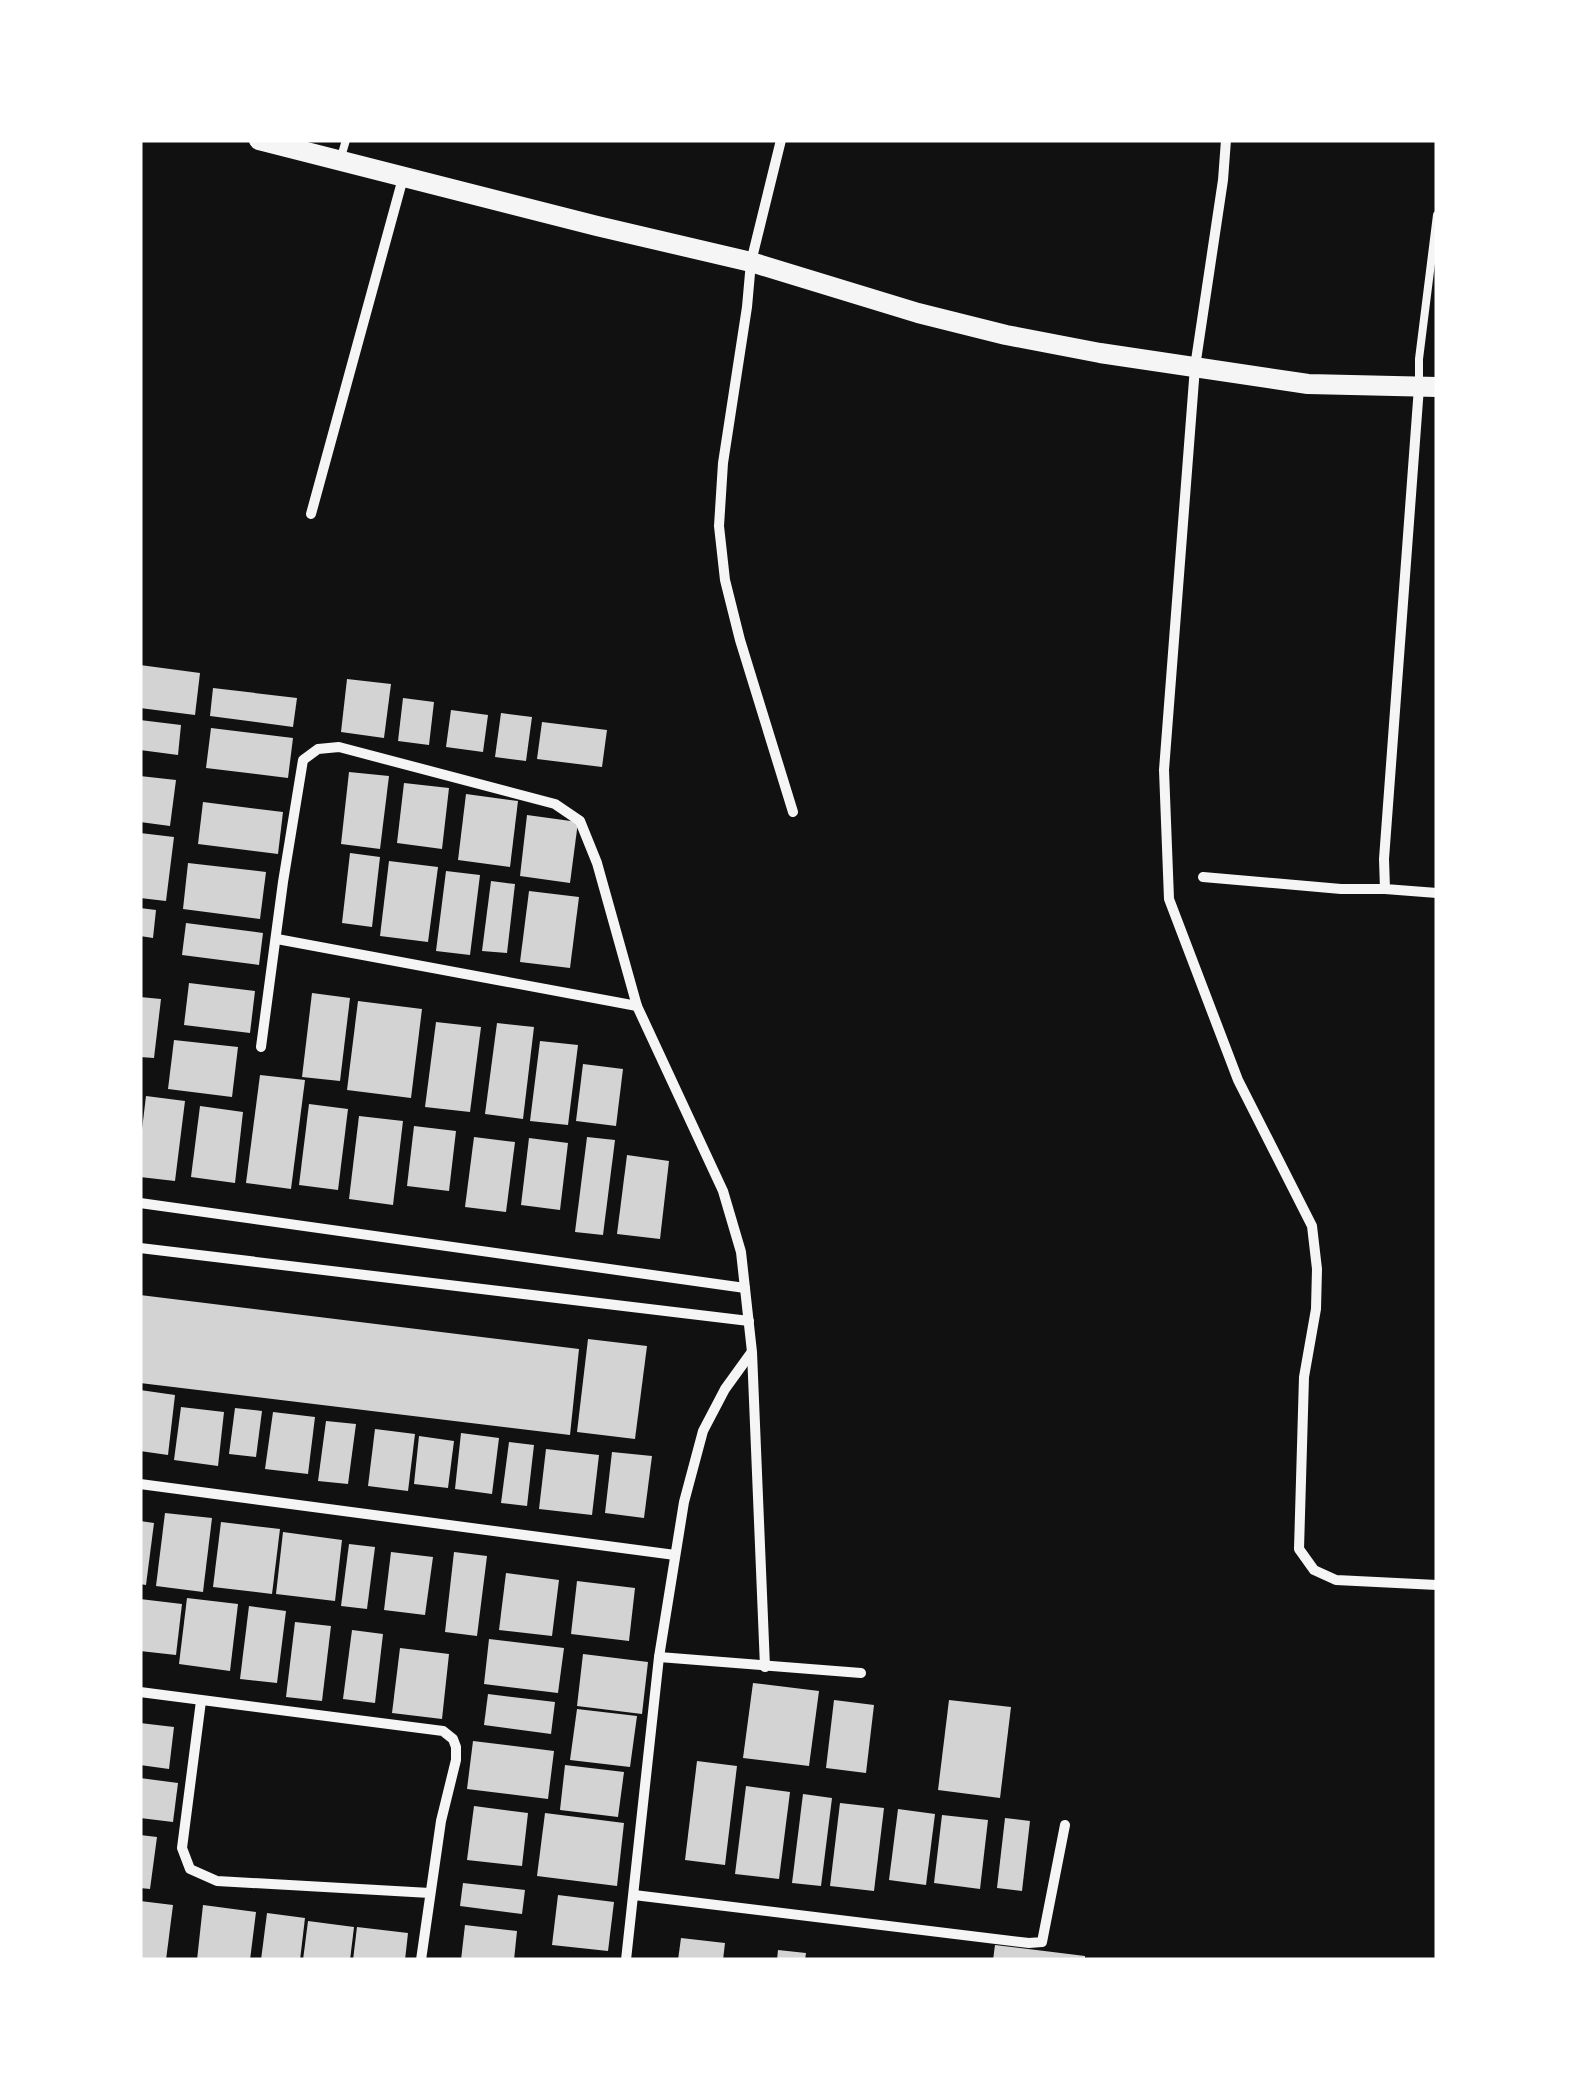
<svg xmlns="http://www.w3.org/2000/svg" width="1577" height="2100" viewBox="0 0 1577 2100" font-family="Quicksand,sans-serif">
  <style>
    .building { fill: #d3d3d3 }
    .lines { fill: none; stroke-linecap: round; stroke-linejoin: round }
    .service { stroke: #f5f5f5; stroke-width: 8 }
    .minor { stroke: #f5f5f5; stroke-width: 10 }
    .secondary { stroke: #f5f5f5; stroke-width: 20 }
  </style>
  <rect width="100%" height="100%" fill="#111"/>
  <!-- building -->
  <g class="building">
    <polygon points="140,665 200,673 195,715 140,708"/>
    <polygon points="347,679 391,684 384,738 341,732"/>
    <polygon points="213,688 297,698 293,727 210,716"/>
    <polygon points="403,698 434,702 429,745 398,741"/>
    <polygon points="451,710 488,715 483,752 446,747"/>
    <polygon points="501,713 532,717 526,761 495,757"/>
    <polygon points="140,720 181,725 178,755 140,750"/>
    <polygon points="542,722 607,730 602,767 537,759"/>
    <polygon points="211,728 293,738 288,778 206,768"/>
    <polygon points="349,772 389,776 380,849 341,844"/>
    <polygon points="140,776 176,780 170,826 140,822"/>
    <polygon points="404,783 449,788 442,849 397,843"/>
    <polygon points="466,794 518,801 510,867 458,860"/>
    <polygon points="203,802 283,812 278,854 198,844"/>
    <polygon points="527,815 578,822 570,883 520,876"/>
    <polygon points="140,833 174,837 166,901 140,898"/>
    <polygon points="350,853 380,857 372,927 342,923"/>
    <polygon points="389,861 438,867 428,942 380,936"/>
    <polygon points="188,863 266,872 260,919 183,909"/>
    <polygon points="446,871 480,875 470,955 436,951"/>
    <polygon points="491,881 515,884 507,953 482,951"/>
    <polygon points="529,891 579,897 570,968 520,962"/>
    <polygon points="140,908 156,910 153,938 140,936"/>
    <polygon points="186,923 263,933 259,965 182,955"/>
    <polygon points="189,983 255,991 250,1033 184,1025"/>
    <polygon points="312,993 350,998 340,1081 302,1077"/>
    <polygon points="140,997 161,999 154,1058 140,1057"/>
    <polygon points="358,1001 422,1009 411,1098 347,1090"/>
    <polygon points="436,1022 481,1027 470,1112 425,1107"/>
    <polygon points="497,1023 534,1027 523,1119 485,1114"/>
    <polygon points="174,1040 238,1047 232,1097 168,1089"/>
    <polygon points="540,1041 578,1045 568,1125 530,1121"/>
    <polygon points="583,1064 623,1069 616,1126 576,1121"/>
    <polygon points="260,1075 305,1080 291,1189 246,1183"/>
    <polygon points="146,1096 185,1101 175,1181 140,1177 140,1146"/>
    <polygon points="309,1104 348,1109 338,1190 299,1185"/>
    <polygon points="200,1106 243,1112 235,1183 191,1177"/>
    <polygon points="359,1116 403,1121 393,1205 349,1199"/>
    <polygon points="414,1126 456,1131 449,1191 407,1186"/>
    <polygon points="474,1137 515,1142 506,1212 465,1207"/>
    <polygon points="587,1137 615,1140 603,1235 575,1232"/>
    <polygon points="529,1138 568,1143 560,1210 521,1205"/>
    <polygon points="627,1155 669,1161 660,1239 617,1234"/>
    <polygon points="140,1295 579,1349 570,1435 140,1383"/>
    <polygon points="588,1339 647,1346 635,1439 577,1432"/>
    <polygon points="140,1390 175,1395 168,1455 140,1451"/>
    <polygon points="181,1407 224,1412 218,1466 174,1460"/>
    <polygon points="235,1408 262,1411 256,1457 229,1454"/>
    <polygon points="273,1412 315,1417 308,1474 265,1469"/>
    <polygon points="326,1421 356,1424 348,1484 318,1481"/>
    <polygon points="375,1429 415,1434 408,1491 368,1486"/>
    <polygon points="461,1433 499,1438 492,1494 455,1489"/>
    <polygon points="419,1436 454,1441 448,1488 414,1484"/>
    <polygon points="509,1442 534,1445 527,1506 501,1503"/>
    <polygon points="546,1449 599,1455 592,1515 539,1509"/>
    <polygon points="612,1452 652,1456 644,1518 605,1513"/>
    <polygon points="165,1513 212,1518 203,1592 156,1586"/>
    <polygon points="140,1521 154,1523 146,1585 140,1584"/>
    <polygon points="221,1522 280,1529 272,1594 213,1587"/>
    <polygon points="283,1532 342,1540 335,1601 276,1594"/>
    <polygon points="349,1544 375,1547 367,1609 341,1606"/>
    <polygon points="391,1552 433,1557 425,1615 384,1610"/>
    <polygon points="454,1552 487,1556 477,1636 445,1632"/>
    <polygon points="506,1573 559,1580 552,1636 499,1630"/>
    <polygon points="577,1581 635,1588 629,1641 571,1634"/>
    <polygon points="187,1598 238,1604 230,1671 179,1664"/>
    <polygon points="140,1599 182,1604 176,1655 140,1651"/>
    <polygon points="249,1606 286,1611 277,1683 240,1679"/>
    <polygon points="295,1622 331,1626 322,1701 286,1697"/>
    <polygon points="352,1630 383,1634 375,1703 343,1699"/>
    <polygon points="489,1639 564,1648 558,1693 484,1684"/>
    <polygon points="400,1648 449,1654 442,1719 392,1713"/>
    <polygon points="583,1654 648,1662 642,1714 577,1706"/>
    <polygon points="753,1683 819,1691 809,1766 743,1758"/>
    <polygon points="488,1694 555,1702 551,1734 484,1725"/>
    <polygon points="834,1700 874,1705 866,1773 826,1768"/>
    <polygon points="949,1700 1011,1707 1000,1798 938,1790"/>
    <polygon points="577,1709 637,1716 630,1767 570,1760"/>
    <polygon points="140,1723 174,1727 169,1769 140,1765"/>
    <polygon points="473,1741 554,1751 548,1799 467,1789"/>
    <polygon points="697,1761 737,1766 725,1865 685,1860"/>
    <polygon points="565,1765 624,1772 618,1817 560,1810"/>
    <polygon points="140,1778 178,1783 173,1822 140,1818"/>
    <polygon points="746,1786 790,1792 779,1879 735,1874"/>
    <polygon points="803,1794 832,1798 821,1886 792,1883"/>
    <polygon points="840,1803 884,1808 874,1891 830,1886"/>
    <polygon points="474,1806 528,1813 522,1866 467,1860"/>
    <polygon points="898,1809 935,1814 926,1885 889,1880"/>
    <polygon points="545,1813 624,1823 617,1886 537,1876"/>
    <polygon points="942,1815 988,1820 980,1889 934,1883"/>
    <polygon points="1005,1818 1030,1821 1022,1891 997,1888"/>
    <polygon points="140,1835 157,1837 150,1889 140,1888"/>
    <polygon points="463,1883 525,1890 522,1914 460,1906"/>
    <polygon points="558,1895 614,1902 608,1951 552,1945"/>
    <polygon points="140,1901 173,1905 166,1960 140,1960"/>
    <polygon points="203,1905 256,1912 250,1960 197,1960"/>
    <polygon points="267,1913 305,1918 300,1960 261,1960"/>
    <polygon points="308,1921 354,1927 350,1960 303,1960"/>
    <polygon points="465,1925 517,1931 514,1960 461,1960"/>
    <polygon points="357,1927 408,1933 405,1960 353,1960"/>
    <polygon points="681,1938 725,1943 723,1960 678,1960"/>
    <polygon points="995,1945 1085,1956 1085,1960 993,1960"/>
    <polygon points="778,1950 806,1953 805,1960 777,1960"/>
  </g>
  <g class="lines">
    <!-- service -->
    <g class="service">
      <polyline points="341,157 346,140"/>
      <polyline points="1419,383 1419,359 1437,215"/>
    </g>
    <!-- minor -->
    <g class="minor">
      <polyline points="781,140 751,262 747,307 723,463 719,526 725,580 740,640 793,812"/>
      <polyline points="1226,140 1223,180 1195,367 1164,770 1169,899 1238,1080 1312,1226 1317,1269 1316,1309 1304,1377 1299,1549 1314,1570 1336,1580 1437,1585"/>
      <polyline points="1419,387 1384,859 1385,889 1437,893"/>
      <polyline points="311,514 403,178"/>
      <polyline points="1203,877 1341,889 1385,889"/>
      <polyline points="277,939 637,1006"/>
      <polyline points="261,1047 283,882 303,760 318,749 339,747 555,804 580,821 597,863 637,1006 723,1191 741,1252 752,1352 765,1667"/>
      <polyline points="140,1203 745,1288"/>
      <polyline points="140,1248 749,1321"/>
      <polyline points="140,1484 675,1555"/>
      <polyline points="659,1657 861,1673"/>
      <polyline points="140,1692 443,1731 453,1739 456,1747 456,1760 441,1821 421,1960"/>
      <polyline points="201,1701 182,1848 190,1869 217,1881 430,1893"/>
      <polyline points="634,1895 1029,1943 1042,1942 1065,1825"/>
      <polyline points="626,1960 659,1657 684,1502 703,1431 725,1389 751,1353"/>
    </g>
    <!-- secondary -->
    <polyline class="secondary" points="259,140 597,226 751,262 918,313 1006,335 1100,353 1308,384 1437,387"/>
  </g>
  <!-- border -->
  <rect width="1577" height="2100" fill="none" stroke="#ffffff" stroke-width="285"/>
</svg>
